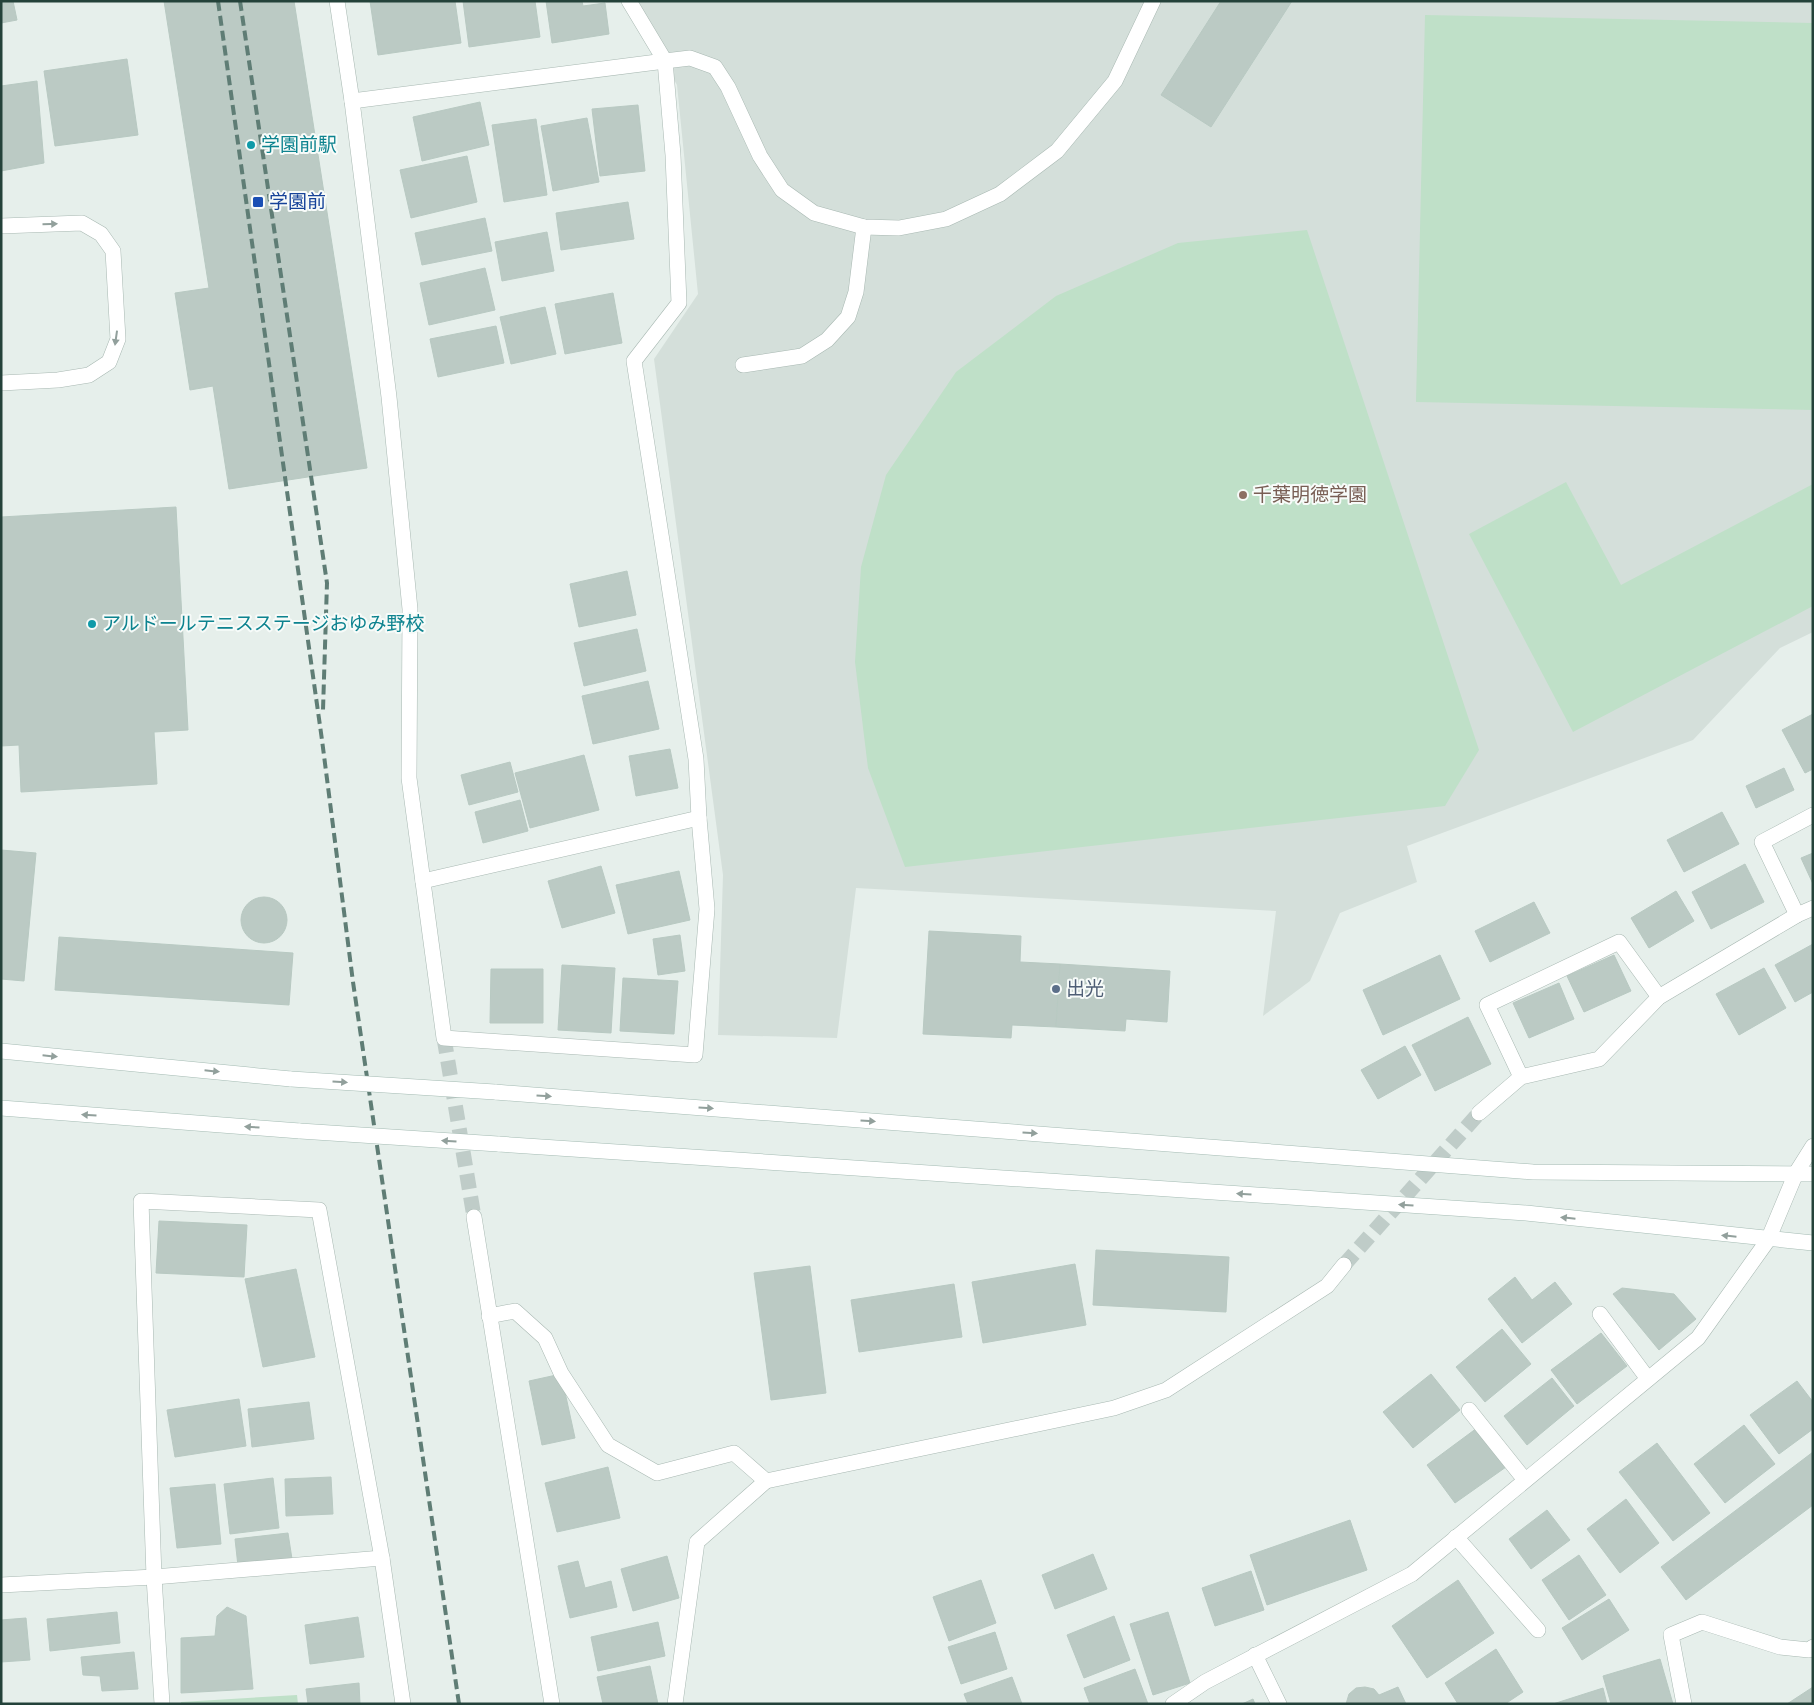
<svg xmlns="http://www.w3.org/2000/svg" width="1814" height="1705" viewBox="0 0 1814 1705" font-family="Signika,'Noto Sans JP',sans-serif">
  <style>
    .built { fill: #d4dfda }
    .green { fill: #bfe0c8 }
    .building { fill: #bbcac4; stroke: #b8c9c2 }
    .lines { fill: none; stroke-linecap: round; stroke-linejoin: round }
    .street-tunnel { stroke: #bfccc8; stroke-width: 15; stroke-dasharray: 15 8; stroke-linecap: butt }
    .lane-casing { stroke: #a8b8b2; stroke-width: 16 }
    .street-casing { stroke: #a8b8b2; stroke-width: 16 }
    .secondary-casing { stroke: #a4bbb3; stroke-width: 16 }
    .lane { stroke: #fff; stroke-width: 15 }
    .street { stroke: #fff; stroke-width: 15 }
    .secondary { stroke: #fff; stroke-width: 15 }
    .rail { stroke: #5f7d75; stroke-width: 4; stroke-dasharray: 10 5; stroke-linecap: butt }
    .secondary-bridge-casing { stroke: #a4bbb3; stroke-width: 16; stroke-linecap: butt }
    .secondary-bridge { stroke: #fff; stroke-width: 15 }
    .oneway { fill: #92a09c }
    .culture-dot { fill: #0f9aa8; stroke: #f7fbf9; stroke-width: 2 }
    .transit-dot { fill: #1a4fb4; stroke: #f7fbf9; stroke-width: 2 }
    .education-dot { fill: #8d6e63; stroke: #f7fbf9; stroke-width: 2 }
    .service-dot { fill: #5c6f8a; stroke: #f7fbf9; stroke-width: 2 }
    .labels { text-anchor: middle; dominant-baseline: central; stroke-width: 4; stroke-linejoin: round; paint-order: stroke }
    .culture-label { font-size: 19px; fill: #0d838f; stroke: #f7fbf9; text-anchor: start }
    .transit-label { font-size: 19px; fill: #164399; stroke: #f7fbf9; text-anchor: start }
    .education-label { font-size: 19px; fill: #785e54; stroke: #f7fbf9; text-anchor: start }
    .service-label { font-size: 19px; fill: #4e5e75; stroke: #f7fbf9; text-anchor: start }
  </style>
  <rect width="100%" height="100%" fill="#e6efeb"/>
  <!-- built -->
  <polygon class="built" points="630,1 1813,1 1813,632 1780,648 1693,740 1407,846 1417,882 1340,913 1310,981 1263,1016 1276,911 856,888 837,1038 718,1035 723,875 654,359 698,294 677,85"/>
  <!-- green -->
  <g class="green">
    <polygon points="1425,15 1813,23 1813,410 1416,402"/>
    <polygon points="1307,230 1479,750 1445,806 905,867 868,768 855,662 861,567 886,475 956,372 1056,296 1178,243"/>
    <polygon points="1566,482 1621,585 1813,484 1813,606 1573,732 1469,534"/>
    <polygon points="297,1695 298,1704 181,1704 181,1702"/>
  </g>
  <!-- building -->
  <g class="building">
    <polygon points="1,1 13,1 17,20 1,23"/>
    <polygon points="164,1 294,1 367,468 229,489 213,386 190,390 175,293 209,288"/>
    <polygon points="370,1 455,1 461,43 378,55"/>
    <polygon points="463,1 535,1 540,37 469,47"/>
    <polygon points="546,1 582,1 583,6 605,3 609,34 552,43"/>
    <polygon points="1221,1 1292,1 1211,127 1161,95"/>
    <polygon points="127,59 138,135 55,146 44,71"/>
    <polygon points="37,81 44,163 1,171 1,86"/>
    <polygon points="480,102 489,145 422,161 413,117"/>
    <polygon points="638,105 645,171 600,176 592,109"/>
    <polygon points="587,118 599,182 553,191 541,126"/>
    <polygon points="536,119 547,195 504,202 492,125"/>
    <polygon points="467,156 477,202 411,218 400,170"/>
    <polygon points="628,202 634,239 561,250 556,213"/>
    <polygon points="485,218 492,251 422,265 415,233"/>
    <polygon points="547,232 554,271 502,281 495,242"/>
    <polygon points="485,268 495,310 429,325 420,283"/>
    <polygon points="613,293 622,343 565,354 555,304"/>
    <polygon points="545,307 556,354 511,364 500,317"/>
    <polygon points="496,326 504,363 438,377 430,339"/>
    <polygon points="176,507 188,730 154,732 157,784 21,792 19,745 1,746 1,517"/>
    <polygon points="627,571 636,615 579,627 570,584"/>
    <polygon points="637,629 646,671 584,686 574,643"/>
    <polygon points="648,681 659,729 593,744 582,696"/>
    <polygon points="1813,714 1813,769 1805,773 1782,730"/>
    <polygon points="670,749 678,788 636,796 629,756"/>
    <polygon points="584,755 599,810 530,828 515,773"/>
    <polygon points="510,762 518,792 469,805 461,775"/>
    <polygon points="1784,768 1794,790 1756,808 1746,786"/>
    <polygon points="520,800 528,831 483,843 475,812"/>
    <polygon points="1722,812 1739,844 1684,872 1667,840"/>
    <polygon points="1,850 36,853 24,981 1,979"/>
    <polygon points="1813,853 1813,884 1801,858"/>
    <polygon points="1745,864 1764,902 1711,929 1692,892"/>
    <polygon points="601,866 615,913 562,928 548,881"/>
    <polygon points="679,871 690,920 628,934 616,885"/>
    <polygon points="1676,891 1694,921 1649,948 1631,918"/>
    <circle cx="264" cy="920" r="23"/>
    <polygon points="1534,902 1550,933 1490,962 1475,931"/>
    <polygon points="929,931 1021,936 1020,962 1060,964 1056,1027 1012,1025 1011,1038 923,1034"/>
    <polygon points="680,935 685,971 658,975 653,939"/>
    <polygon points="59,937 293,953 289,1005 55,990"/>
    <polygon points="1813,944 1813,992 1795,1002 1775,965"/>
    <polygon points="1440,955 1460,999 1383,1035 1363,990"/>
    <polygon points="1614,955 1631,991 1584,1012 1567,976"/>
    <polygon points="1060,964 1170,971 1167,1022 1126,1019 1125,1031 1056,1027"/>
    <polygon points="562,965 615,968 611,1033 558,1030"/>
    <polygon points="1764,968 1786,1008 1739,1035 1716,994"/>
    <polygon points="491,969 543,969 543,1023 490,1023"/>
    <polygon points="623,978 678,981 674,1034 620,1031"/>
    <polygon points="1559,983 1574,1019 1529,1038 1513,1003"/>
    <polygon points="1468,1017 1491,1064 1435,1091 1412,1045"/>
    <polygon points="1405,1046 1421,1075 1378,1099 1361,1070"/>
    <polygon points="159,1221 247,1225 244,1277 156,1273"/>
    <polygon points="1096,1250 1229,1257 1226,1312 1093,1305"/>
    <polygon points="1075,1264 1086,1325 983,1343 972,1282"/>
    <polygon points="810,1266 826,1393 771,1400 754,1273"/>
    <polygon points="296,1269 315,1357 263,1367 245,1279"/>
    <polygon points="1515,1277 1532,1300 1555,1282 1572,1304 1522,1343 1488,1299"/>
    <polygon points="954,1284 962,1337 859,1352 851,1300"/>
    <polygon points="1622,1288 1674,1294 1696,1319 1659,1350 1613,1294"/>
    <polygon points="1502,1329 1531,1364 1485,1402 1456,1367"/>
    <polygon points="1601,1333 1627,1366 1577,1404 1551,1370"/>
    <polygon points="561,1374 575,1438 542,1445 529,1381"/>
    <polygon points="1431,1374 1460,1410 1413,1448 1383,1412"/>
    <polygon points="1552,1378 1574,1406 1527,1445 1504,1416"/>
    <polygon points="1797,1381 1813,1402 1813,1429 1779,1454 1750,1415"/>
    <polygon points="239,1399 246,1446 175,1457 167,1410"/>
    <polygon points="309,1402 314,1439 252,1447 248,1409"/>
    <polygon points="1744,1425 1775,1464 1725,1503 1694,1464"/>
    <polygon points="1477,1428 1506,1467 1455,1503 1427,1465"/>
    <polygon points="1657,1443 1710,1513 1673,1541 1619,1472"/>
    <polygon points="1813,1452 1813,1505 1686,1600 1661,1567"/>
    <polygon points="608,1467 620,1518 557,1532 545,1483"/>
    <polygon points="331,1477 333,1514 286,1516 285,1479"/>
    <polygon points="273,1478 279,1528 230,1534 224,1484"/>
    <polygon points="215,1484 221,1544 177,1548 170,1488"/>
    <polygon points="1626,1499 1659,1543 1620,1573 1587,1529"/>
    <polygon points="1547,1510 1570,1540 1531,1569 1509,1539"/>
    <polygon points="1350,1520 1367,1570 1267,1605 1250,1555"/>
    <polygon points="288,1533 292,1559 238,1566 235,1539"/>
    <polygon points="1093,1554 1107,1589 1055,1609 1042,1575"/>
    <polygon points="1579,1555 1606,1595 1569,1620 1542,1580"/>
    <polygon points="667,1556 679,1598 633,1611 621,1569"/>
    <polygon points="578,1561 585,1588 611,1581 617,1607 570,1618 558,1566"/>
    <polygon points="1251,1571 1264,1610 1215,1626 1202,1588"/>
    <polygon points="981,1580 996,1623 949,1641 933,1597"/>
    <polygon points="1458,1580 1494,1633 1427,1678 1392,1626"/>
    <polygon points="1609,1599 1629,1630 1582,1660 1562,1628"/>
    <polygon points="227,1607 246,1616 253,1689 181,1693 181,1638 215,1636 217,1616"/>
    <polygon points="117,1612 120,1643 50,1651 47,1619"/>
    <polygon points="1168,1612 1190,1683 1153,1695 1130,1624"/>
    <polygon points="1114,1616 1130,1660 1084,1678 1067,1635"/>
    <polygon points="358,1617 364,1657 310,1664 305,1625"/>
    <polygon points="26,1618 30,1660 1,1662 1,1620"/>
    <polygon points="658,1622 665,1656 598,1671 591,1637"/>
    <polygon points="995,1632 1007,1669 961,1684 948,1647"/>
    <polygon points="1496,1649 1523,1692 1505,1704 1458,1704 1445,1683"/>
    <polygon points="134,1652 138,1689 102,1691 100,1676 83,1675 81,1657"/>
    <polygon points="1660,1659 1673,1704 1611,1704 1603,1676"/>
    <polygon points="650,1666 658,1704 603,1704 597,1677"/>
    <polygon points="1135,1669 1148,1704 1090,1704 1084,1688"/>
    <polygon points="1012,1677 1022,1704 968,1704 964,1694"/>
    <polygon points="359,1683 360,1704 308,1704 306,1689"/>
    <polygon points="1365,1687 1374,1689 1379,1695 1398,1687 1406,1704 1346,1704 1349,1694 1356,1688"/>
    <polygon points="1813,1687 1813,1704 1787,1704"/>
    <polygon points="1603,1688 1607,1704 1553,1704"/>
    <polygon points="1253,1699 1255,1704 1242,1704"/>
  </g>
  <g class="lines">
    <!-- street-tunnel -->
    <g class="street-tunnel">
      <polyline points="444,1038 474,1217"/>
      <polyline points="1344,1265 1479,1113"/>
    </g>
    <!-- lane casing -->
    <g class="lane-casing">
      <g id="lane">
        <polyline points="665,61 690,58 715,67 728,87 760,156 782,190 814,213 864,227 899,228 946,219 1000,194 1057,151 1115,81 1153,1"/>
        <polyline points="1,226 82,223 101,234 113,251 118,339 109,362 89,375 58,380 1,383"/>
        <polyline points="743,365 802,356 827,340 848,317 856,292 864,227"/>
      </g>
    </g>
    <!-- street casing -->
    <g class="street-casing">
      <g id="street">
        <polyline points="337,1 352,101 389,397 410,609 409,778 444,1038 695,1055 707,909 699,818 696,759 634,361 679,303 673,155 665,61 629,1"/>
        <polyline points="352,101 665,61"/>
        <polyline points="423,881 699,818"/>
        <polyline points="1797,915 1762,842 1813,815"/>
        <polyline points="1521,1077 1487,1005 1619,942 1659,997"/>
        <polyline points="1479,1113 1521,1077 1599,1059 1659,997 1797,915 1813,908"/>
        <polyline points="474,1217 552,1704"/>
        <polyline points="1600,1314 1648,1379"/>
        <polyline points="489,1316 515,1311 545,1338 561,1373 608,1445 657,1473 734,1453 766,1481 1114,1408 1166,1390 1327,1286 1344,1265"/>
        <polyline points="1469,1410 1525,1480"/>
        <polyline points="1456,1537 1538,1630"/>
        <polyline points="1,1585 154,1577 382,1558"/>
        <polyline points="1255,1655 1279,1704"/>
        <polyline points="162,1704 154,1577 141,1201 319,1210 382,1558 403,1704"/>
        <polyline points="675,1704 697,1542 766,1481"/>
        <polyline points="1173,1704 1205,1682 1412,1574 1698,1338 1768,1240 1796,1173 1813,1146"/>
        <polyline points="1684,1704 1671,1635 1702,1622 1780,1647 1809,1650 1813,1647"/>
      </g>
    </g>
    <!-- secondary casing -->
    <g class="secondary-casing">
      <g id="secondary">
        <polyline points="1,1051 291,1079"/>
        <polyline points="495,1092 1533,1172 1813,1174"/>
        <polyline points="1,1108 300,1131"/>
        <polyline points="498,1144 1526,1213 1813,1243"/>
      </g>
    </g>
    <!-- lane -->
    <use href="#lane" class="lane"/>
    <!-- street -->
    <use href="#street" class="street"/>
    <!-- secondary -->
    <use href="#secondary" class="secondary"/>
    <!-- rail -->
    <g class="rail">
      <polyline points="218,1 322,740 353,982 459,1704"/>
      <polyline points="240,1 327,583 323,710"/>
    </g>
    <!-- secondary-bridge casing -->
    <g class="secondary-bridge-casing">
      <g id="secondary-bridge">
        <polyline points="291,1079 495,1092"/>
        <polyline points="300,1131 498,1144"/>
      </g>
    </g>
    <!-- secondary-bridge -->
    <use href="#secondary-bridge" class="secondary-bridge"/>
  </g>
  <!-- one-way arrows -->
  <defs><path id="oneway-solid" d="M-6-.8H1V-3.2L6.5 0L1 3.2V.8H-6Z" transform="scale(1.25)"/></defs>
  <g class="oneway">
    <use href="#oneway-solid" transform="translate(50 224) rotate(-2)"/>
    <use href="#oneway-solid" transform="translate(116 338) rotate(98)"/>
    <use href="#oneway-solid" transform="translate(50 1056) rotate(6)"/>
    <use href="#oneway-solid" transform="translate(212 1071) rotate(6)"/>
    <use href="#oneway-solid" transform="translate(340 1082) rotate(4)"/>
    <use href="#oneway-solid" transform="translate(544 1096) rotate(4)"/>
    <use href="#oneway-solid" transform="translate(706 1108) rotate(4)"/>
    <use href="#oneway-solid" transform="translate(89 1115) rotate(-176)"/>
    <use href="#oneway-solid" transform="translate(868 1121) rotate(4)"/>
    <use href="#oneway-solid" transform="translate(252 1127) rotate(-176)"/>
    <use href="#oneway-solid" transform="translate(1030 1133) rotate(4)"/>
    <use href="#oneway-solid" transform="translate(449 1141) rotate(-176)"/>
    <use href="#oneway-solid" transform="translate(1244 1194) rotate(-176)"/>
    <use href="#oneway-solid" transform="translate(1406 1205) rotate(-176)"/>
    <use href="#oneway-solid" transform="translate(1568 1218) rotate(-174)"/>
    <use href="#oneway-solid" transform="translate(1729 1236) rotate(-174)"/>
  </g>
  <!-- markers -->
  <g class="culture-dot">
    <circle cx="251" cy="145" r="5"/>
    <circle cx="92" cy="624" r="5"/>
  </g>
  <rect class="transit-dot" x="252" y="196" width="12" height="12" rx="2.5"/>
  <circle class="education-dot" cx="1243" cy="495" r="5"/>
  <circle class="service-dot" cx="1056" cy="989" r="5"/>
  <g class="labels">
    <!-- culture labels -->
    <g class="culture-label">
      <text x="261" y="145">学園前駅</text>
      <text x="102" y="624">アルドールテニスステージおゆみ野校</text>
    </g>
    <!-- transit labels -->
    <g class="transit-label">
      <text x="269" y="202">学園前</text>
    </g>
    <!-- education labels -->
    <g class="education-label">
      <text x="1253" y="495">千葉明徳学園</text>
    </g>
    <!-- service labels -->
    <g class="service-label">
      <text x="1066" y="989">出光</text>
    </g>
  </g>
  <!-- border -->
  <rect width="1814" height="1705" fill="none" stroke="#24423a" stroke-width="5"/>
</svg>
